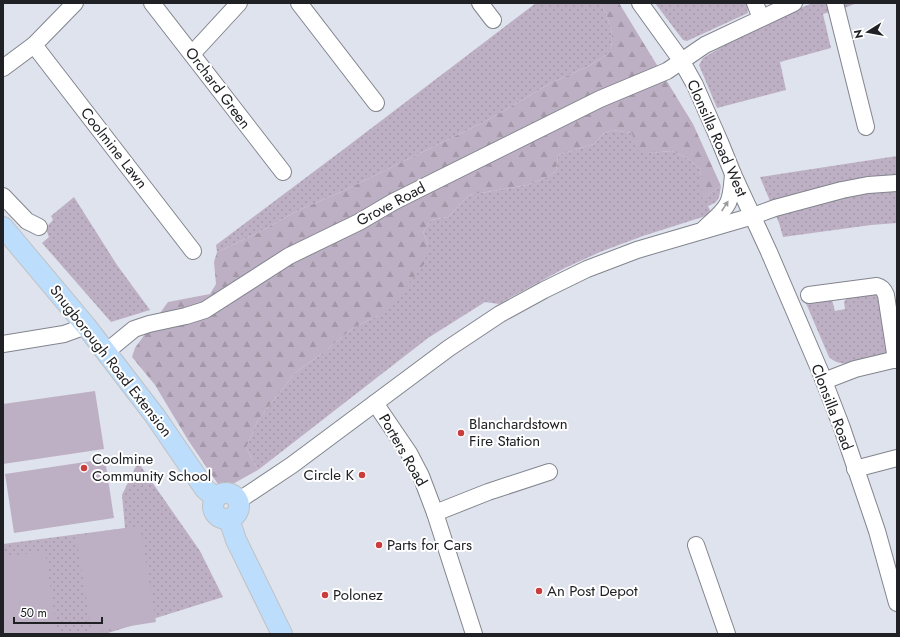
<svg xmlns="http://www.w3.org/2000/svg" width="900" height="637" viewBox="0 0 900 637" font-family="Jost,sans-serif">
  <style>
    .grass { fill: url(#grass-dots) }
    .forest { fill: url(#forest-firs) }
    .pitch { fill: #beb0c4 }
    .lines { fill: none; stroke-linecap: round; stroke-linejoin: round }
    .minor-casing { stroke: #82858e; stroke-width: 18 }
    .major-casing { stroke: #c1c1c2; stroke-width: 22 }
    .minor { stroke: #fff; stroke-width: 16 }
    .major { stroke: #bcddfc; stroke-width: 20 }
    .oneway { fill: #9b9b9d }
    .poi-dot { fill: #cb3c3c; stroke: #fff; stroke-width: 1.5 }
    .labels { text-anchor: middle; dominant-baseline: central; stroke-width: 4; stroke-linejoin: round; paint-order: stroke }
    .street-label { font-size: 15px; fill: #202125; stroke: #fff }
    .poi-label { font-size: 15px; fill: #202125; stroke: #fff; text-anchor: start }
  </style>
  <defs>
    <pattern id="grass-dots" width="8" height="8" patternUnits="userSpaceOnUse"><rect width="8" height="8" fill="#beb0c4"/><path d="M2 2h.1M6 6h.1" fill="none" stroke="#a397a8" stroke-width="1.8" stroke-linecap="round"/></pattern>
    <pattern id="forest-firs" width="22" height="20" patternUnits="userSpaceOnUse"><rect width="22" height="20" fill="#beb0c4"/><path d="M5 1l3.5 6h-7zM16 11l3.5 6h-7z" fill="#a397a8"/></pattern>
  </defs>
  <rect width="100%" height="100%" fill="#dfe3ed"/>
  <!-- grass -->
  <g class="grass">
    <path d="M536,3H600C606,12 613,29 612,40C612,45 610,49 609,53L589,66L551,83L488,120L341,192L299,210L256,234L217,252L216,245L344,149Z"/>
    <polygon points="655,3 747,3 748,13 687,41 683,40"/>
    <polygon points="813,3 857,3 842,9 823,14 831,48 780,62 786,90 717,108 699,65 703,58 750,30 790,12"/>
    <path d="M612,130L632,133L649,153L672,151L687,158L700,169L703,198L721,186C719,197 720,202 708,206L712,214L643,236L600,252L565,268L499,304L485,302L428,338L258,470L246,448L258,420L295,373L324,352L353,328L377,316L428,244L423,232L431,220L448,217L469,195L527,185L547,177L556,171L558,155L594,144L603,134Z"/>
    <polygon points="897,156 897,223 871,225 783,237 779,223 760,177"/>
    <path d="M74,197L117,265L150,310L111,322L42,243L49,237C45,228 47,226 53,220L51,216Z"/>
    <path d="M878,294L887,352L885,355C868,359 843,371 829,357L805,301L832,300L835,311L845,309L844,302L848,296Z"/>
    <polygon points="138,462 200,551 223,597 105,634 3,634 3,544 125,528 122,495"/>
  </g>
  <!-- forest -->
  <path class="forest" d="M600,3H619L693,124L721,186L702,199L700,169L687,158L672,151L649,153L637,150L632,133L612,130L603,134L594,144L558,155L556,171L547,177L527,185L469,195L448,217L431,220L423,232L428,244L425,263L398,297L377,316L353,328L324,352L295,373L258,420L246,448L258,470L222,490L188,440L155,385L132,357L135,348L168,302L210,294L216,284L214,262L217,252L256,234L299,210L341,192L488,120L551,83L589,66L609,53C610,49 612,45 612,40C613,29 606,12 600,3Z"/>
  <!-- pitch -->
  <g class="pitch">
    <polygon points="95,391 104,449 3,464 3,404"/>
    <polygon points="105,459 114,518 14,533 5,474"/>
    <polygon points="140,526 156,622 92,632 76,536"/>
    <polygon points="45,551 57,631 37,634 3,634 3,557"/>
  </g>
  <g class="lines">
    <!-- minor casing -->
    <g class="minor-casing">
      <g id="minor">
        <polyline points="152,3 283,172"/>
        <polyline points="299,3 376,103"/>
        <polyline points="480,3 493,20"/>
        <polyline points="640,3 681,60 695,85 720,142 733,174 769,252 820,371 842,428 877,531 897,603"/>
        <polyline points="755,3 761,18"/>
        <polyline points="835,3 866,127"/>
        <polyline points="34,45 193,251"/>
        <polyline points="192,54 239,3"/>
        <polyline points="3,68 34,45 75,3"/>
        <polyline points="3,196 27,221 39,227"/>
        <path d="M704,229C712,221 723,213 728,203C732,194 732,184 733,174"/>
        <path d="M809,295L877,286C882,287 884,290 886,295L896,360"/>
        <polyline points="3,344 64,334 86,326"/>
        <polyline points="106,352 134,329 149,324 186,316 205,310 289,256 359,222 393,202 600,99 667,71 705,45 794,3"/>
        <polyline points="824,381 855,369 897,359"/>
        <polyline points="375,403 409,453 421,476 435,513 474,634"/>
        <polyline points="855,469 897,458"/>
        <polyline points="238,501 292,465 449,348 500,314 544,290 587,269 637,250 753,216 775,208 842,190 868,185 897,183"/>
        <polyline points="435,513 488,492 549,472"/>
        <polyline points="696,545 727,634"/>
      </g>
    </g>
    <!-- major casing -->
    <g class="major-casing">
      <g id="major">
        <polyline points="3,227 86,326 155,416 205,489 216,498"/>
        <circle cx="226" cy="506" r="13"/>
        <polyline points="229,519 236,540 282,634"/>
      </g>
    </g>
    <!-- minor -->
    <use href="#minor" class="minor"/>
    <!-- major -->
    <use href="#major" class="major"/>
  </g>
  <!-- one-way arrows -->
  <defs><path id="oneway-solid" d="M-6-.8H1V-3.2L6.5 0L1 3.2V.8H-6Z"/></defs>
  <use class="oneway" href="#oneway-solid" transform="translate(725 206) rotate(-57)"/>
  <!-- markers -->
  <g class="poi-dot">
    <circle cx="461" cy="433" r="4"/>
    <circle cx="84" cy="468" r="4"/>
    <circle cx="362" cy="475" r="4"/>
    <circle cx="379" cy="545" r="4"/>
    <circle cx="539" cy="591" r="4"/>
    <circle cx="325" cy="595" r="4"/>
  </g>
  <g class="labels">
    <!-- street labels -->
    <g class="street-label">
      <text transform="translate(218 88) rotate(53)">Orchard Green</text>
      <text transform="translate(717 138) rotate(66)">Clonsilla Road West</text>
      <text transform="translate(114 148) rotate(52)">Coolmine Lawn</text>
      <text transform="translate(391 204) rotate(-28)">Grove Road</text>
      <text transform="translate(111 361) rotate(52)">Snugborough Road Extension</text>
      <text transform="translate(832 407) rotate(69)">Clonsilla Road</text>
      <text transform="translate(403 450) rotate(60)">Porters Road</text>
    </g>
    <!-- poi labels -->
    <g class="poi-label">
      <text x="469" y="424">Blanchardstown<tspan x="469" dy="17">Fire Station</tspan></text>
      <text x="92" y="459">Coolmine<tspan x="92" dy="17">Community School</tspan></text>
      <text x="354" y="475" text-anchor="end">Circle K</text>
      <text x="387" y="545">Parts for Cars</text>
      <text x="547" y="591">An Post Depot</text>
      <text x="333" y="595">Polonez</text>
    </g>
  </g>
  <!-- border -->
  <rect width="900" height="637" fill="none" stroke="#202125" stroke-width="8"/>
  <!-- north arrow -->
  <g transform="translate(868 32) rotate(259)" stroke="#ffffff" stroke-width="3" paint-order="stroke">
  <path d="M0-3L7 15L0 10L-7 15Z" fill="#202125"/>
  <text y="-6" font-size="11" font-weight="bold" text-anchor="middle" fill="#202125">N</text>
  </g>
  <!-- scale -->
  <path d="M14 617v6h88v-6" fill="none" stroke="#202125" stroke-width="2"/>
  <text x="20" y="617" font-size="12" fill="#202125" stroke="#ffffff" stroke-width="3" paint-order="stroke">50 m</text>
</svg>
